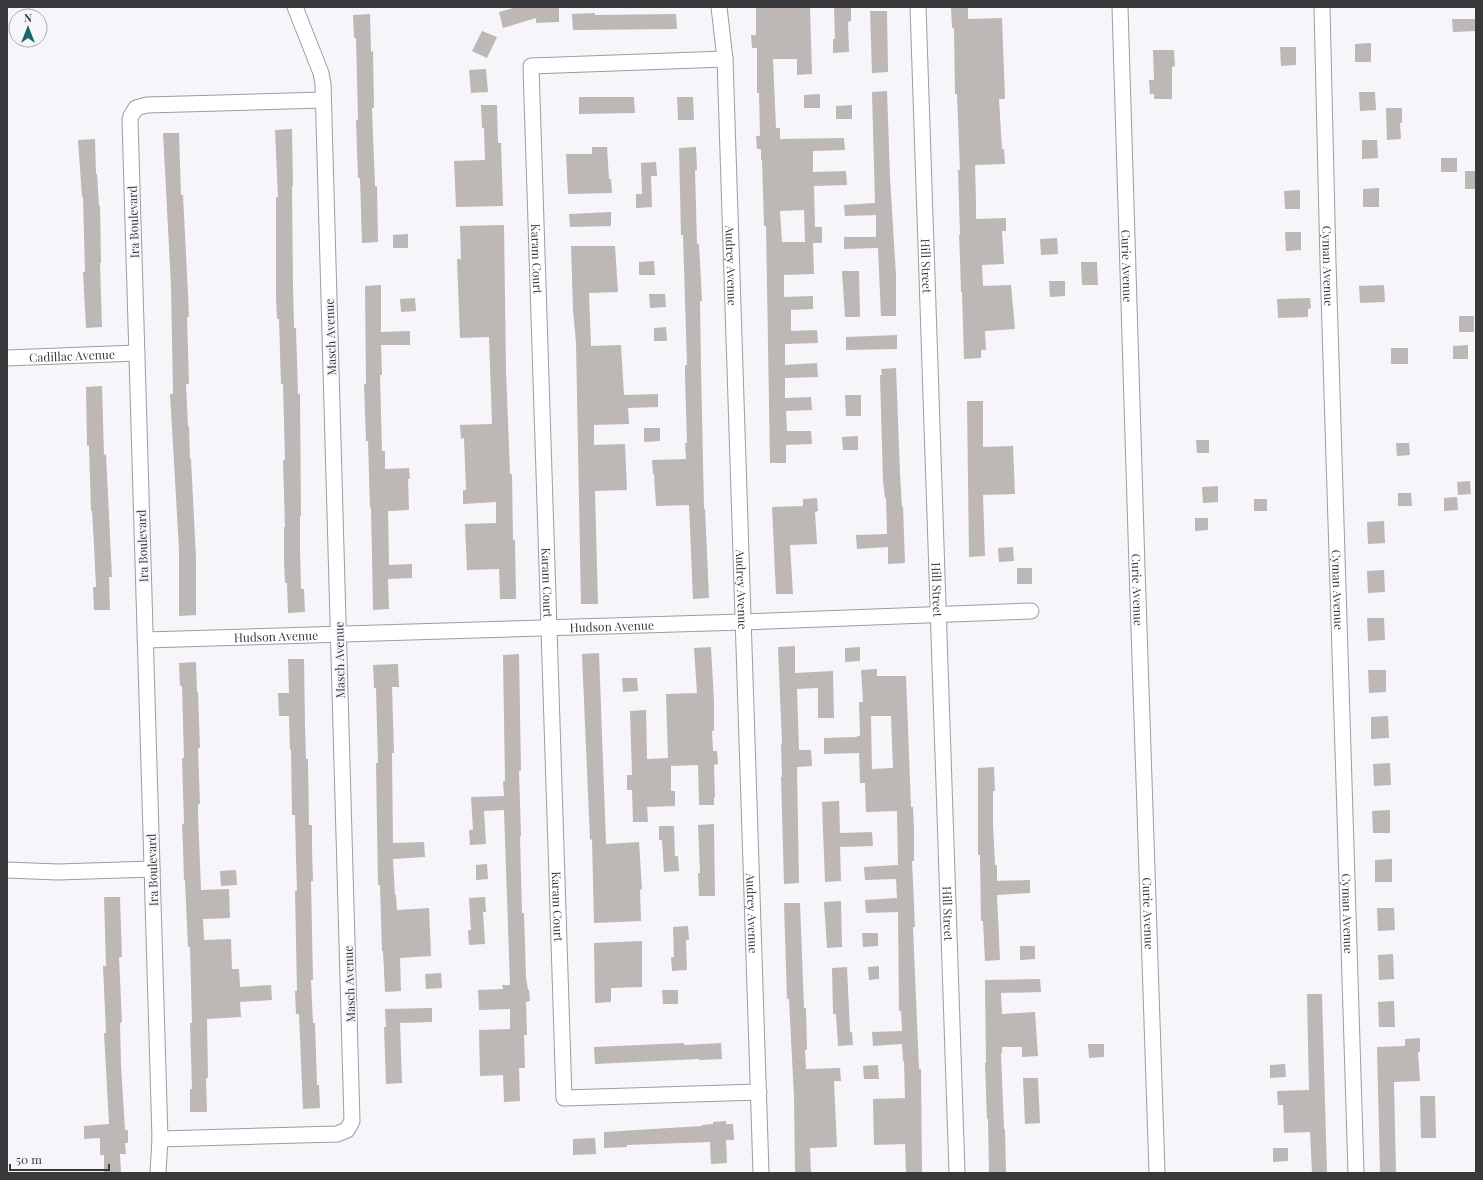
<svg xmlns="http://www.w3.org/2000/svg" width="1483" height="1180" viewBox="0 0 1483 1180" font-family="'Playfair Display',serif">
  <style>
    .building { fill: #bdb7b5; fill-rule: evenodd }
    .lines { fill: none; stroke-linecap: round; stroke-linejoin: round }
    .street-casing { stroke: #9d9ca1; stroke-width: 17 }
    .street { stroke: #fff; stroke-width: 15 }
    .labels { text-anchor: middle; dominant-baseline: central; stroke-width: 3.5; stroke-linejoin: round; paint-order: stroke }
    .street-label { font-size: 12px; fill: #39383a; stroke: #f6f5fa }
  </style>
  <rect width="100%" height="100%" fill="#f6f5fa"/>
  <!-- building -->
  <g class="building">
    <polygon points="517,7 559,7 559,22 536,23 536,18 503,28 499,12"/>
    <path d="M756,7H810L812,74L797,75V59H773L776,128H780V139L844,138L845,150L813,151V172L846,171L847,185L814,186L815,227H822V243H813L814,274L784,275V297L813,296V309L791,310V331L817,330L818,343L785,344V365L817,363L818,377L785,378V398L811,397L812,410L786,411L787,431H811L812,444L786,445V463H770L766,226H764L762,160H761V149H757L756,136H760L759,93H757V48H752L751,35H756ZM804,210L805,242H782L780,211Z"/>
    <polygon points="834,7 851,7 851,21 848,22 849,52 833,53 833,39 835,39"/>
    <polygon points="951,7 968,7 968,19 1002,18 1005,99 999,99 1002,149 1004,149 1005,164 975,165 976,203 976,219 1006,218 1006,231 1002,231 1004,264 982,265 983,286 1011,285 1015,329 985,331 986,350 981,350 981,358 964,359 962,292 961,292 960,258 959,235 960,235 958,170 960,170 957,94 955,94 954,28 952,28"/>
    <polygon points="870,11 887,11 888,72 872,73"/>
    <polygon points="595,13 595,15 676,14 677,29 573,30 572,14"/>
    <polygon points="370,14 371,52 373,51 374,108 372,108 375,186 377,186 378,242 362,243 360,178 358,178 356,120 358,120 356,38 354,38 353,15"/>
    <polygon points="1452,19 1476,19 1476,31 1453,32"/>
    <polygon points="482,31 497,37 487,58 472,51"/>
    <polygon points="1371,43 1371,62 1355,62 1355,44"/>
    <polygon points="1280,47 1296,47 1296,65 1281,66"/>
    <polygon points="1153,50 1174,50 1175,66 1172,67 1172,99 1154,99 1154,94 1150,94 1149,80 1154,80"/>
    <polygon points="486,69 488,92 471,93 469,70"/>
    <polygon points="887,91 890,177 896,276 896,316 881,316 878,248 844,249 844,237 876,237 876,215 845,216 844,205 875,203 872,92"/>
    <polygon points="1359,92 1375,92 1376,110 1360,111"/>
    <polygon points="820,94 820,108 804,108 804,95"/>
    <polygon points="579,97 634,97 635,113 579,114"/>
    <polygon points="677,97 693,97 694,120 678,120"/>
    <polygon points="481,105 497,105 498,143 501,143 503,206 456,207 454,161 485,160 484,128 482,128"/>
    <polygon points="852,105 852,119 836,119 836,106"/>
    <polygon points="1386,108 1402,108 1402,123 1400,123 1401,139 1387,140"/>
    <polygon points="292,129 293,186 292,186 293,285 294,328 296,328 298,394 300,394 301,516 300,516 300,549 301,589 304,589 305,612 288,613 287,583 285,583 284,560 284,527 285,527 283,460 285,460 283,384 281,384 279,319 277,319 276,296 276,197 278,197 275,130"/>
    <polygon points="163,133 179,133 181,195 183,195 188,294 189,317 187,317 189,384 186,384 188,426 189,426 190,459 191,459 196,558 196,615 179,616 179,549 170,394 173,394 171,285"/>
    <polygon points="95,139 96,174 97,174 99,206 100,206 101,263 100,263 102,327 86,328 83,272 85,272 83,197 82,197 78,140"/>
    <polygon points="1362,140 1377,140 1378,158 1362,159"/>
    <polygon points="592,147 607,147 609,179 611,179 612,193 568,194 566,154 592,154"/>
    <polygon points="696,147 697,170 695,170 697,244 699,244 702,301 700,301 701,367 704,509 705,509 709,598 693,599 689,505 656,506 654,474 653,474 652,460 686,459 685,443 687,443 685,377 685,365 687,365 683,235 681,235 679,148"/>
    <rect x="1441" y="158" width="16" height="14"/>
    <polygon points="656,162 657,176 651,176 652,207 636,208 636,194 642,194 641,163"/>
    <rect x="1465" y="171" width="11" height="18"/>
    <polygon points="1379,188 1379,207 1363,207 1363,189"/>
    <polygon points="1300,190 1300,209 1285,209 1284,191"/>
    <polygon points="611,212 611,226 570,227 569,214"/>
    <polygon points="504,225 506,370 510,474 512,474 513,540 515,540 516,599 500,599 499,569 467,570 465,524 496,523 496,502 463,504 463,490 466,490 464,438 461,439 460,425 492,424 489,337 460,338 457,259 461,259 460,226"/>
    <polygon points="1285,232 1301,232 1301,250 1286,251"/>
    <polygon points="408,234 408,248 393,248 393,235"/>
    <polygon points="1057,238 1058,254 1041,255 1040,239"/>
    <polygon points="571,246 615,246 618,292 589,293 591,346 621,345 624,395 658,394 658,407 628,408 629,424 594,425 594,445 625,444 627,490 595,491 598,604 581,604 576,343 573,310"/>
    <polygon points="654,261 655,275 639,275 639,262"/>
    <polygon points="1081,262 1097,262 1098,285 1082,285"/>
    <polygon points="842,271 859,271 860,317 845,317"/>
    <polygon points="1049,281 1065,281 1065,296 1050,297"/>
    <polygon points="381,285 381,332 410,331 410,345 381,345 382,375 380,375 382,451 385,451 385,469 409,468 410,479 408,479 409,510 388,511 389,565 412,564 412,578 388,579 389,609 373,610 371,507 370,508 368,441 366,441 364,384 366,384 365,286"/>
    <polygon points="1384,285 1385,302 1360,303 1359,286"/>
    <polygon points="649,294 665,294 666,307 650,308"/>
    <polygon points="415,298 416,311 401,312 400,299"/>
    <polygon points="1310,298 1311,308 1308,309 1308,317 1278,318 1277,299"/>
    <rect x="1459" y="316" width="15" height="16"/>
    <polygon points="666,327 667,341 654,341 654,328"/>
    <polygon points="897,335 897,349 846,350 846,337"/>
    <polygon points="1468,345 1468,359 1453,359 1453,346"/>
    <rect x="1391" y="348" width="17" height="16"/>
    <polygon points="896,368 900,474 902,507 903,507 905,563 888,564 888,547 857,549 856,535 887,534 886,498 885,498 883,481 880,375 882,375 881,369"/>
    <polygon points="102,386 104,455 106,454 112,577 109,577 110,610 94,610 93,587 96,587 94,545 92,511 91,511 89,446 87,446 86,387"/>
    <polygon points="845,395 861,395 861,416 846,416"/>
    <polygon points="967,401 983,401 983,447 1013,446 1015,494 983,495 985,556 969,557"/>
    <polygon points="644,428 660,428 660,441 644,442"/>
    <polygon points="858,436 858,450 843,450 842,437"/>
    <polygon points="1196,440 1209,440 1209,453 1197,453"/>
    <polygon points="1396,443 1409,443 1410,455 1397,456"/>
    <polygon points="1470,481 1471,494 1458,495 1457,482"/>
    <polygon points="1218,486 1218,502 1203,503 1202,487"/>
    <polygon points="1398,493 1411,493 1412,506 1398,506"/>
    <polygon points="1457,497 1458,510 1444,511 1444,498"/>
    <polygon points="817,498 818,511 815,512 817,544 790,545 793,594 776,594 772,507 803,506 803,499"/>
    <rect x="1254" y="499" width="13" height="12"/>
    <polygon points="1195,518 1208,518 1208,530 1195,531"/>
    <polygon points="1384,521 1385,543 1368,544 1367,522"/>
    <polygon points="1013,547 1014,561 999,562 998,548"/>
    <rect x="1017" y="568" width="15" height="16"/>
    <polygon points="1384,570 1385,592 1368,593 1367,571"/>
    <polygon points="1367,618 1384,618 1385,640 1368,641"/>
    <polygon points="795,646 795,673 833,671 834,718 818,718 818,688 797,689 799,750 811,750 812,766 797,767 799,883 784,884 781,777 782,777 781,744 782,744 778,647"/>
    <polygon points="711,647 714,702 714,731 712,731 713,751 717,751 718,764 714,765 715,797 714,797 714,805 699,805 698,765 671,766 671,791 675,791 675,806 647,807 648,822 633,822 632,790 627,790 627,775 632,775 630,711 646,710 647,759 668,758 666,694 697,693 694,648"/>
    <polygon points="860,647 860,661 845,662 845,648"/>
    <polygon points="599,653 606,844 639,842 642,889 640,890 641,921 594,923 592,839 590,840 582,654"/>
    <polygon points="519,654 521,771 519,771 521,836 520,837 522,913 524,913 526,978 528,990 529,990 530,1001 526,1002 527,1035 524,1035 525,1068 519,1068 520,1101 504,1102 503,1075 480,1076 479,1030 510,1029 510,1009 479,1010 478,990 503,989 502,985 510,985 504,810 484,811 486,844 470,845 469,830 473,830 471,797 504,796 503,781 505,781 503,655"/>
    <polygon points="288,659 304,659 305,726 306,759 308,759 309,825 312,825 312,848 313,881 311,881 313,980 311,980 313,1023 315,1023 317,1085 319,1085 320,1108 303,1109 299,1014 296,1014 295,991 297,991 295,891 297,891 296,858 295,815 292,815 291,749 290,750 289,716 279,716 278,693 289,693"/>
    <polygon points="196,662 197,692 198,692 200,748 198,748 200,804 198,804 198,814 201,890 229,889 230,918 203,919 204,940 231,939 232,969 239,969 240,987 271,985 272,1000 240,1002 241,1017 207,1019 208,1078 206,1078 207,1112 190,1112 190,1089 192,1089 190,1023 192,1023 190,947 188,947 185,880 184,880 183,848 182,824 184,824 182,758 184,758 182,686 180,686 179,663"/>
    <polygon points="398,664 399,687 392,687 394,753 392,753 393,843 424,842 425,857 393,859 395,895 396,895 397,910 429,908 431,956 400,958 401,991 385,992 383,951 382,951 380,885 378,885 376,763 378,763 376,688 374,688 373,665"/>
    <path d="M877,669V676H906L911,807H913L914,830V861H912L915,927H913L919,1069H921L922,1173H906L905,1144L874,1145L873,1099L905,1098L904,1061H903L902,1044L873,1046L872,1032L902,1031L901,1011H899L898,912L866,913L865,900L897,898L896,879L865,880L864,867L898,865L897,811L866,812L865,783H860L859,753L824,754V738L857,737V736H860L859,702H863L861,670ZM871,716H891L893,768L872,769Z"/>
    <polygon points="1368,670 1386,670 1386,692 1369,693"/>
    <polygon points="622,678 637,678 638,691 623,692"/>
    <polygon points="1388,716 1389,738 1371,739 1371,717"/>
    <polygon points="1390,763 1391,785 1374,786 1373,764"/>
    <polygon points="994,767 995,791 993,791 993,823 995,865 997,865 997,881 1030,880 1030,893 997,895 1000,960 985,961 983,921 981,921 980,855 978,855 978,768"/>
    <polygon points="839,801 840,833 872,832 873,846 840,847 841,881 825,882 822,802"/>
    <polygon points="1390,810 1390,833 1373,833 1372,811"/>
    <polygon points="714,824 715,896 699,896 698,873 700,873 698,825"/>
    <polygon points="659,826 674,826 675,856 678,856 679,871 664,872 662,840 659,840"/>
    <polygon points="1392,859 1392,882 1375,882 1375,860"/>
    <polygon points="487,864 488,879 476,880 476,865"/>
    <polygon points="236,870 237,885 221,886 220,871"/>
    <polygon points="104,897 120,897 122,957 119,957 122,1022 120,1023 121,1065 125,1130 128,1130 128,1143 125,1143 126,1154 120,1154 121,1173 104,1173 104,1155 100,1155 100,1138 84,1139 84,1126 109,1124 104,1033 106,1033 103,966 106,966"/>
    <polygon points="485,897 486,912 483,912 485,944 469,945 468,930 471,930 469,898"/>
    <polygon points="841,901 842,947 827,948 824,902"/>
    <polygon points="784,903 800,903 804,1008 806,1008 807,1050 805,1050 806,1069 840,1068 841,1081 834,1081 837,1147 810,1148 811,1173 795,1173 794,1097 789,999 787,999"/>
    <polygon points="1377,908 1394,908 1395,930 1378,931"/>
    <polygon points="688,926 689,940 686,940 687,970 672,971 671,957 674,957 673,927"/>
    <polygon points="862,933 878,933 878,946 863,947"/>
    <polygon points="642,941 642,987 611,988 611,1002 595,1003 594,943"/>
    <polygon points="1020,946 1035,946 1035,959 1020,960"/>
    <polygon points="1393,954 1394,979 1379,980 1378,955"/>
    <polygon points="879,966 879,979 869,980 868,967"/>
    <polygon points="847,967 850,1032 852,1032 853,1045 838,1046 836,1014 833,1014 832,968"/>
    <polygon points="441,973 442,988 426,989 425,974"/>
    <polygon points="1040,979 1041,992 1001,993 1002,1014 1035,1012 1038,1056 1022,1057 1022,1047 1002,1047 1002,1053 1001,1053 1004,1129 1005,1129 1006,1173 989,1173 988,1119 987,1119 985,1063 986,1063 985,980"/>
    <polygon points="662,990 678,990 678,1004 663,1004"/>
    <polygon points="1307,994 1322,994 1327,1173 1312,1173 1310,1132 1284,1133 1283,1105 1278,1105 1277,1091 1309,1090"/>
    <polygon points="1394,1001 1395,1027 1379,1027 1378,1002"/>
    <polygon points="432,1008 432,1022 400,1023 402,1083 386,1084 384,1027 386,1027 385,1009"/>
    <polygon points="1420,1038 1420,1052 1418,1052 1420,1081 1394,1082 1396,1173 1380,1173 1377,1047 1405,1046 1405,1039"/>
    <polygon points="684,1043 684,1045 721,1043 722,1059 699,1060 699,1059 595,1064 594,1047"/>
    <polygon points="1088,1044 1104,1044 1104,1057 1089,1058"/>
    <polygon points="1285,1064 1286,1077 1270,1078 1270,1065"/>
    <polygon points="878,1065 879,1079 864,1079 863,1066"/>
    <polygon points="1023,1078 1038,1078 1040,1123 1025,1124"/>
    <polygon points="1420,1096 1435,1096 1436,1138 1421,1138"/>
    <polygon points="726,1121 726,1124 733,1124 734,1140 726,1140 727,1163 711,1164 710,1142 627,1145 627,1147 604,1148 604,1132 702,1126 702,1125 713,1124 713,1122"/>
    <polygon points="595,1138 596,1154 573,1155 573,1139"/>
    <polygon points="1273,1148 1288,1148 1288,1161 1273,1162"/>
  </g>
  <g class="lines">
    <!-- street casing -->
    <g class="street-casing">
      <g id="street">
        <path id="s1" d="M719,7L725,59L761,1173"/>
        <path id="s2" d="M918,7L957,1173"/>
        <path id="s3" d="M1120,7C1130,396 1145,784 1157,1173"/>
        <path id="s4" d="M1322,7L1328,262L1356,1173"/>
        <path id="s5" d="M725,59L531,66L564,1098L759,1092"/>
        <path id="s6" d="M7,358L137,353"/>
        <path id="s7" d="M145,640L743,622L1031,611"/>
        <polyline points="7,870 58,872 152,869"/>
        <polyline points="160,1139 337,1134 347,1130 352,1121 323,84 321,73 295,7"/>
        <polyline points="158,1173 160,1139 130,120 131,116 136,108 147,105 323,100"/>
      </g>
    </g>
    <!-- street -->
    <use href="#street" class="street"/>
  </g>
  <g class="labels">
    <!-- street labels -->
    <g class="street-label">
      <text transform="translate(133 222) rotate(-92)">Ira Boulevard</text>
      <text stroke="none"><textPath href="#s5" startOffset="387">Karam Court</textPath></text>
      <text stroke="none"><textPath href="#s1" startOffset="259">Audrey Avenue</textPath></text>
      <text stroke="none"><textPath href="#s2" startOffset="259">Hill Street</textPath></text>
      <text stroke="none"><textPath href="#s3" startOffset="259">Curie Avenue</textPath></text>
      <text stroke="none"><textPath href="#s4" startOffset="259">Cyman Avenue</textPath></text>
      <text transform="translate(330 337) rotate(-92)">Masch Avenue</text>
      <text stroke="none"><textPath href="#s6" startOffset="65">Cadillac Avenue</textPath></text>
      <text transform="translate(142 546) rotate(-92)">Ira Boulevard</text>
      <text stroke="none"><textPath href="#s5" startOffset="711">Karam Court</textPath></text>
      <text stroke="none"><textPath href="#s1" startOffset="583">Audrey Avenue</textPath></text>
      <text stroke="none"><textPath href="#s2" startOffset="583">Hill Street</textPath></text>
      <text stroke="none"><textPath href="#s3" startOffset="583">Curie Avenue</textPath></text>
      <text stroke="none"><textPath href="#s4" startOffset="583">Cyman Avenue</textPath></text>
      <text stroke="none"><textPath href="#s7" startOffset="467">Hudson Avenue</textPath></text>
      <text stroke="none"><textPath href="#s7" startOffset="131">Hudson Avenue</textPath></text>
      <text transform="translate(339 660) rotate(-91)">Masch Avenue</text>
      <text transform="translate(152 870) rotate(-92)">Ira Boulevard</text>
      <text stroke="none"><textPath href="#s5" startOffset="1035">Karam Court</textPath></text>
      <text stroke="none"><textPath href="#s1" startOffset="907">Audrey Avenue</textPath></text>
      <text stroke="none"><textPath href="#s2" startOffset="907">Hill Street</textPath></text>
      <text stroke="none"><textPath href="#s3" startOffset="907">Curie Avenue</textPath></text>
      <text stroke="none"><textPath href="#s4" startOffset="907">Cyman Avenue</textPath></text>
      <text transform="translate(349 984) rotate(-92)">Masch Avenue</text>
    </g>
  </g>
  <!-- border -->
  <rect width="1483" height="1180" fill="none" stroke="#39383a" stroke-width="16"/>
  <!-- north arrow -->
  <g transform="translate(28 28)"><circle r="19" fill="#f6f5fa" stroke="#aaa9ad"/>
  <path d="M0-3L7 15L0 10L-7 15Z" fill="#1a666f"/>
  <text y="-6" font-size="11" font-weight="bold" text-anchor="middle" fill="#39383a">N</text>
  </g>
  <!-- scale -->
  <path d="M10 1164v6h99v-6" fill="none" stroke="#39383a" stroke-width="2"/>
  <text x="16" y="1164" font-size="12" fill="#39383a" stroke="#f6f5fa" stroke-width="3" paint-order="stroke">50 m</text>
</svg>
